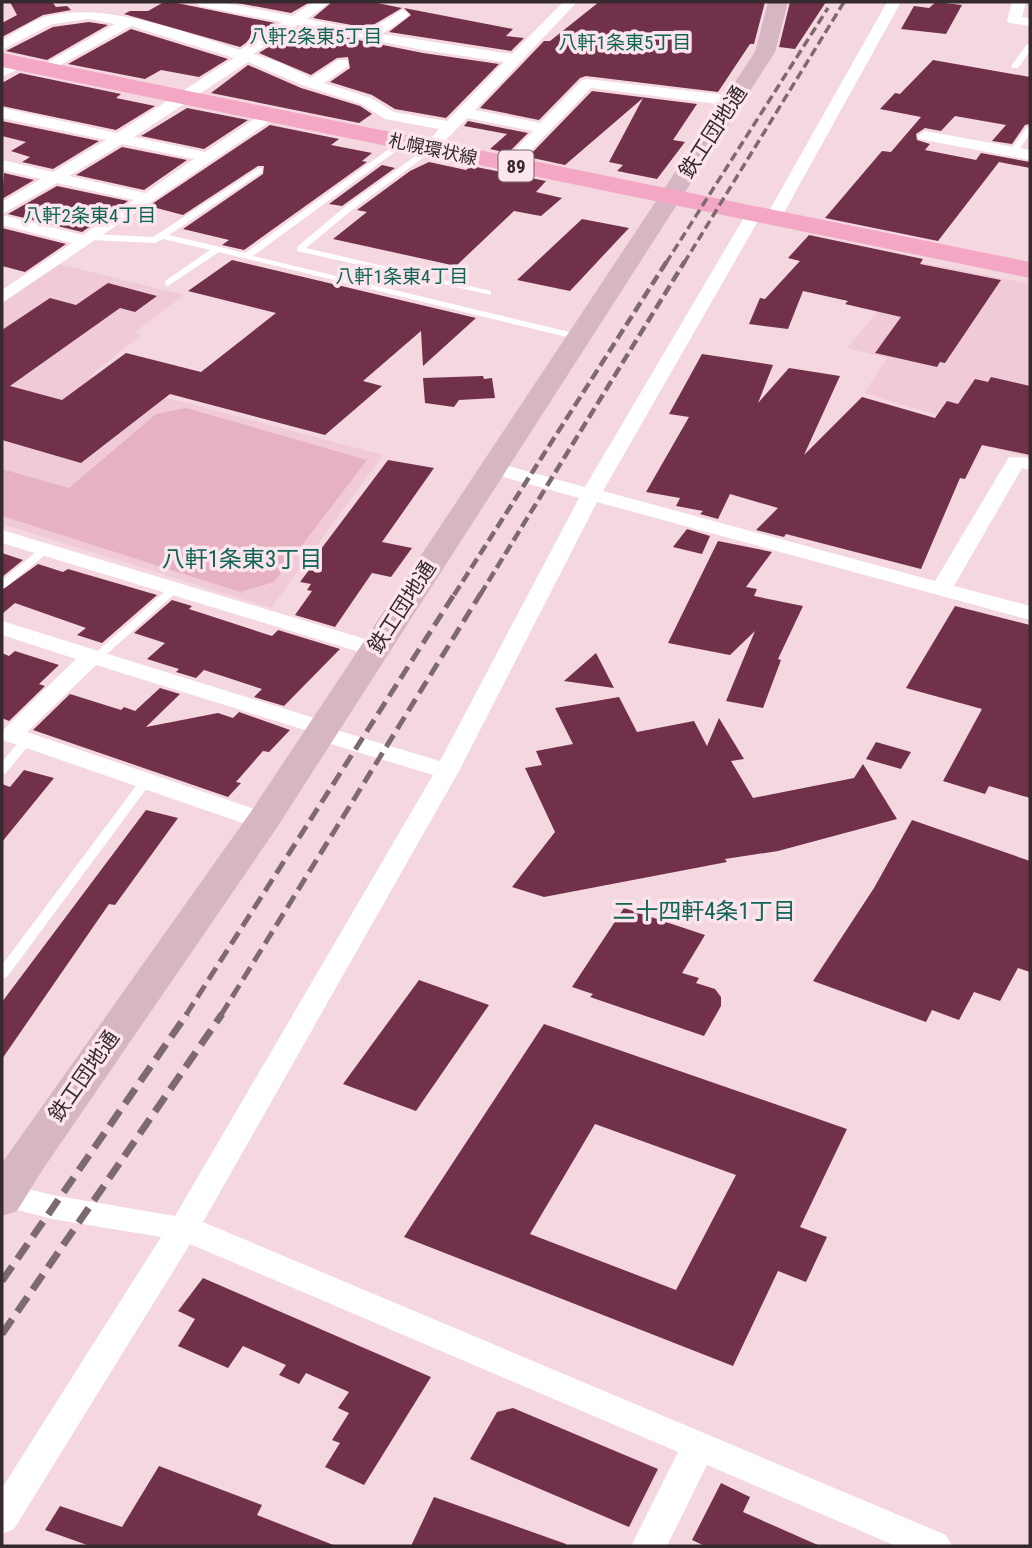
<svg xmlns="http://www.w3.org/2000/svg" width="1032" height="1548" viewBox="0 0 1032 1548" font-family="'Roboto Condensed','Noto Sans JP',sans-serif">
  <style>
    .built { fill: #f0cbd7 }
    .green { fill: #e6b2c3 }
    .building { fill: #72314b; fill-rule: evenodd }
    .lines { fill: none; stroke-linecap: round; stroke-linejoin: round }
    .lane { fill: #fff; fill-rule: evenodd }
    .street { fill: #fff; fill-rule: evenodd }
    .secondary { fill: #d7b6c3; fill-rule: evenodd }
    .primary { fill: #f3a7c5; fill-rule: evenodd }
    .rail-far3 { stroke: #7c6a6f; stroke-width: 3.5; stroke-dasharray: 9 4.5; stroke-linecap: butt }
    .rail-far2 { stroke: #7c6a6f; stroke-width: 4.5; stroke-dasharray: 11 5; stroke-linecap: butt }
    .rail-far1 { stroke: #7c6a6f; stroke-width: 5; stroke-dasharray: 14 7; stroke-linecap: butt }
    .rail { stroke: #7c6a6f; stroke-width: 7; stroke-dasharray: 18 9; stroke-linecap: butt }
    .labels { text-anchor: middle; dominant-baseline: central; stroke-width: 7; stroke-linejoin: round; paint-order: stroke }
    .far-street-label { font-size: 18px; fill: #352a2d; stroke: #fde5ed }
    .far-neighbourhood-label { font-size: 19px; fill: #0f6556; stroke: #fde5ed }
    .shield { fill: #fde5ed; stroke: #716267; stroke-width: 2 }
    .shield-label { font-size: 19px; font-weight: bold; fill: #352a2d }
    .street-label { font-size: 21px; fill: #352a2d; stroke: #fde5ed }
    .neighbourhood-label { font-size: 23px; fill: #0f6556; stroke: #fde5ed }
  </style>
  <rect width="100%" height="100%" fill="#f4d7df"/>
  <!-- built -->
  <g class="built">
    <polygon points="919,262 1030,284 1030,457 930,434 939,416 864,393 887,358 847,348"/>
    <polygon points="59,264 184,295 134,333 141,335 89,377 383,455 271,608 2,524 2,303"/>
  </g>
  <!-- green -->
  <polygon class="green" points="186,408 367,460 274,582 240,592 2,516 2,469 69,488 156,414"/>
  <!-- building -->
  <g class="building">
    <polygon points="10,2 52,2 56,7 67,6 71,10 43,15 2,37 2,23 17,15"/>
    <polygon points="164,2 172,2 275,23 240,47 124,14 130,11 148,11"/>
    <polygon points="232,2 310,2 291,13"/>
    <polygon points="332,2 372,2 402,8 368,28 313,18"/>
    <polygon points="599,2 765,2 754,44 750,44 718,92 586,76 580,78 539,120 480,108 544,41 550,41"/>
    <polygon points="790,2 826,2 795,49 779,47"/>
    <polygon points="936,2 962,5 946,34 901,29 914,6 929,8"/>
    <polygon points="404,8 513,29 506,36 524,38 511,51 389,32 411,15"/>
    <polygon points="89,22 108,25 47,60 6,51 53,27"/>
    <polygon points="298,28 423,53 499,64 446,118 395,109 372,95 330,82 350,68 348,57 337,58 311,75 259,53"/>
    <polygon points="131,29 228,59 199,77 161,70 145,79 68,64"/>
    <polygon points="933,60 1030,77 1030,124 1025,125 1012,144 992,141 1006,125 955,116 941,131 925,128 916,134 917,140 930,144 925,150 976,160 981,153 1030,162 1030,168 999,162 938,241 825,218 882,151 891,152 921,117 880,109 895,93 900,94"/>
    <polygon points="248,65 301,88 360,106 372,114 359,123 211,93"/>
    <polygon points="20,73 121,94 116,98 155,106 116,130 2,106 2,83"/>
    <polygon points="592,91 697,104 673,140 685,142 657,179 617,171 623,165 609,162 643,98 565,165 528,157"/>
    <polygon points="187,108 248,120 204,149 141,136"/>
    <polygon points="2,121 99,141 53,169 22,162 30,157 11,151 26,142 2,136"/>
    <polygon points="468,121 528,133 508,153 490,149 507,134 464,126"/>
    <polygon points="270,125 339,139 331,145 372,153 362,161 367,162 244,250 222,245 229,240 183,229 263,174 264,166 258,166 183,215 149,206"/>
    <polygon points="122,147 187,160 144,190 76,175"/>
    <polygon points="429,162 466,170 471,166 546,181 536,192 562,198 541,216 514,211 456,266 333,239 367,212 357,210 410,171"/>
    <polygon points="382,165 395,168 342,206 329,204"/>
    <polygon points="4,173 34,180 2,199"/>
    <polygon points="57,186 128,201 82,232 8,214"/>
    <polygon points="582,219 629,228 570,291 517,280"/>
    <polygon points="2,228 66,244 25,272 2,266"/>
    <polygon points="809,235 923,259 920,264 1001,280 945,363 940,362 937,367 875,353 901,317 845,304 848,301 803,291 788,329 749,324 760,298 765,299 800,261 788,258"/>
    <polygon points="232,260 476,318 423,366 421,331 363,381 382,386 325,435 170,394 81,463 2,440 2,330 50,298 76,305 108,283 157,296 135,312 120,308 10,386 62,400 126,353 201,372 276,313 188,291"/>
    <polygon points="702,354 773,365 758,403 789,368 840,376 804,455 862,397 935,418 947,401 958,404 975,379 988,382 991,377 1030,386 1030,455 982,445 965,479 960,478 921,569 786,534 784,537 756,530 778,508 730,494 718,519 700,514 703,511 676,506 680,498 646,492 689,417 669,414"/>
    <polygon points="483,376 484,379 492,378 495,398 459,400 454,407 425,403 423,378"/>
    <polygon points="388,460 434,468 382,542 412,548 391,577 372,573 335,627 295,615 312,591 307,590 311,584 300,582 315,562 312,561"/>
    <polygon points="687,529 710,536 702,554 673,547"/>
    <polygon points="718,541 772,552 746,587 757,589 754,596 803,606 778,659 781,660 763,708 726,701 755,631 730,655 668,643"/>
    <polygon points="2,553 23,560 2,577"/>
    <polygon points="38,564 63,572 68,569 157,595 102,643 77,635 86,628 15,603 2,614 2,590"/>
    <polygon points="172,600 192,606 189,609 272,636 278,630 340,649 284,706 254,697 262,689 204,670 196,678 176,672 179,669 147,659 165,643 134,633"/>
    <polygon points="955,606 1030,625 1030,798 989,786 985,794 943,781 982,709 906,688"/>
    <polygon points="15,651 59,665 39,684 45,686 9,721 2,718 2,653 9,656"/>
    <polygon points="596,653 614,688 564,681"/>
    <polygon points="160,688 180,694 146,727 218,713 233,718 239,712 290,730 269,752 263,751 236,782 241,783 228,797 33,730 70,694 121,710 124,707 135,711"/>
    <polygon points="619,697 637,732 694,721 707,746 719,718 744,759 731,761 753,798 854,778 863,764 897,819 778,851 725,859 727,862 544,897 512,887 555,832 525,768 542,765 536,751 573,744 555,708"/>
    <polygon points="876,742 911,752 901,769 866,759"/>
    <polygon points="24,770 54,778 2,842 2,784 10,787"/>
    <polygon points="146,810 178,818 115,905 109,904 2,1059 2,1002"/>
    <polygon points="912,820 1030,861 1030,972 1018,968 1000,1001 974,992 959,1020 932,1010 926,1022 813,981 874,888"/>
    <polygon points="624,908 705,935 682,973 699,978 696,983 715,989 721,997 721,1006 704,1036 590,997 593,994 572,987"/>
    <polygon points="419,980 489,1005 416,1111 343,1084"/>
    <path d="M544,1024L847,1129L800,1227L827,1237L806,1282L778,1271L733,1366L404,1237ZM595,1124L736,1175L676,1290L530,1234Z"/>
    <polygon points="203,1278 431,1377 364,1485 325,1467 340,1443 332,1440 349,1413 338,1408 349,1392 306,1373 299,1384 279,1375 286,1365 243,1346 228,1368 178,1346 195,1319 178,1311"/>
    <polygon points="513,1408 658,1469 629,1527 470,1459 497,1412"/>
    <polygon points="159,1466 262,1505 257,1515 336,1546 90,1546 45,1530 60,1506 122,1527"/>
    <polygon points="721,1483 750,1497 743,1512 820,1546 705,1546 692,1540"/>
    <polygon points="434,1497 566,1544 566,1546 411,1546"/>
  </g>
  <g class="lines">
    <!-- lane -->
    <g class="lane">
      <polygon points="1027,44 1030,44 1030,51 1018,68 1012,68 1011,66"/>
      <polygon points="1027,127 1030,127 1030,134 1016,154 1010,154 1009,152"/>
      <polygon points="400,141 407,143 253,256 582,335 582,339 579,340 219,252 168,286 165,285 165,281 210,250 163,239 155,243 90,240 86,237 90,234 153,237 259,168 262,168 262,172 169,235 245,253"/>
      <polygon points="428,147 435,149 352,210 306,248 491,291 491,295 297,251 297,247 346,206"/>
      <polygon points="46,546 50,547 51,549 50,551 6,587 2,588 2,580 42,547"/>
      <polygon points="175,585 179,586 180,588 179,590 100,660 92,660 90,658 92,656 171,586"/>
      <polygon points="26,737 32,741 6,773 2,774 2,762 22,738"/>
      <polygon points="146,777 150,778 152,781 150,784 7,977 2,979 2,965 142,778"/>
    </g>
    <!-- street -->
    <g class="street">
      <path d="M193,2H220L292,16L314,2H330L307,19L368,31L402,10L409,14L407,17L382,34L512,54L563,2H577L475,110L540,123L582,80L587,79L733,96L741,101L733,106L591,88L514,168L508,170L500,165L533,131L467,118L446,140L440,142L432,137L439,129L385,119L361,104L302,85L248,62L134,137L205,152L265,112H275V118L2,303V290L72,243L2,225V215L83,235L134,200L57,183L2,214V202L41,179L2,170V160L53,172L106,140L2,118V108L117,133L234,58L131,26L46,73L41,72V66L115,24L89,19L52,24L2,50V40C15,33 30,22 44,17C103,0 184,32 240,50L282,22L200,6ZM297,25L423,50L504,62L447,121L394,112L371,98L324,83L348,66V60H338L311,78L281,63L253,54ZM122,144L194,159L145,193L69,176Z"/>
      <polygon points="887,2 901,2 781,218 773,223 767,222 765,218"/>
      <polygon points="1012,2 1026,2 1022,17 1030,18 1030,26 1009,23 1007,20"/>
      <polygon points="18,60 25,64 23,67 2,77 2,67"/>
      <polygon points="925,131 1030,150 1030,160 919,139 917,136"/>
      <polygon points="754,209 762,214 603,491 935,581 1009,457 1030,458 1030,470 1022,468 954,586 1030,606 1030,620 597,502 459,771 203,1222 946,1535 952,1546 896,1546 707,1465 667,1546 631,1546 678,1452 190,1244 14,1529 2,1534 2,1488 161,1237 52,1219 2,1206 2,1182 52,1195 175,1216 433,775 311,738 308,731 96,665 27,732 272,815 276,821 272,827 254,827 3,740 3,730 76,659 2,635 2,621 330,723 333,729 440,761 579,498 486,472 483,468 493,462 585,487 746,214"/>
      <polygon points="2,530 382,644 385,649 374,656 366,654 2,543"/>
    </g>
    <!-- secondary -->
    <polygon class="secondary" points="768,2 788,2 775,52 276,829 43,1169 17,1211 2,1216 2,1163 250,813 755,52"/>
    <!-- primary -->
    <polygon class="primary" points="2,53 1030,262 1030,278 2,67"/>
    <!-- rail-far3 -->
    <g class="rail-far3">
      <polyline points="666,263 828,8"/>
      <polyline points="684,263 844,2"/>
    </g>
    <!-- rail-far2 -->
    <g class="rail-far2">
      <polyline points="454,595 667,261"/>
      <polyline points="480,595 685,261"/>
    </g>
    <!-- rail-far1 -->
    <g class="rail-far1">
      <polyline points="186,1015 455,593"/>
      <polyline points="221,1015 481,593"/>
    </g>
    <!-- rail -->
    <g class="rail">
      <polyline points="2,1281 187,1014"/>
      <polyline points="2,1334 222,1014"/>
    </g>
  </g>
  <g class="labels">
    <!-- far-street labels -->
    <g class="far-street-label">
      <text transform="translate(433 149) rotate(12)">札幌環状線</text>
    </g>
    <!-- far-neighbourhood labels -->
    <g class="far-neighbourhood-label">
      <text x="316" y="36">八軒2条東5丁目</text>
      <text x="625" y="42">八軒1条東5丁目</text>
      <text x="90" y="215">八軒2条東4丁目</text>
      <text x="402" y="276">八軒1条東4丁目</text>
    </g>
    <!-- shield labels -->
    <rect class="shield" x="498.5" y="150.5" width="35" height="31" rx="5"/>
    <g class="shield-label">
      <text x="516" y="166">89</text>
    </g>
    <!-- street labels -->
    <g class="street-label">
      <text transform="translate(713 132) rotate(-57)">鉄工団地通</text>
      <text transform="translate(402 607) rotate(-57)">鉄工団地通</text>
      <text transform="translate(84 1076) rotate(-55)">鉄工団地通</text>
    </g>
    <!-- neighbourhood labels -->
    <g class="neighbourhood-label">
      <text x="242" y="559">八軒1条東3丁目</text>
      <text x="704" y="911">二十四軒4条1丁目</text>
    </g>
  </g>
  <!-- border -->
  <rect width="1032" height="1548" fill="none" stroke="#352a2d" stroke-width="7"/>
</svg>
